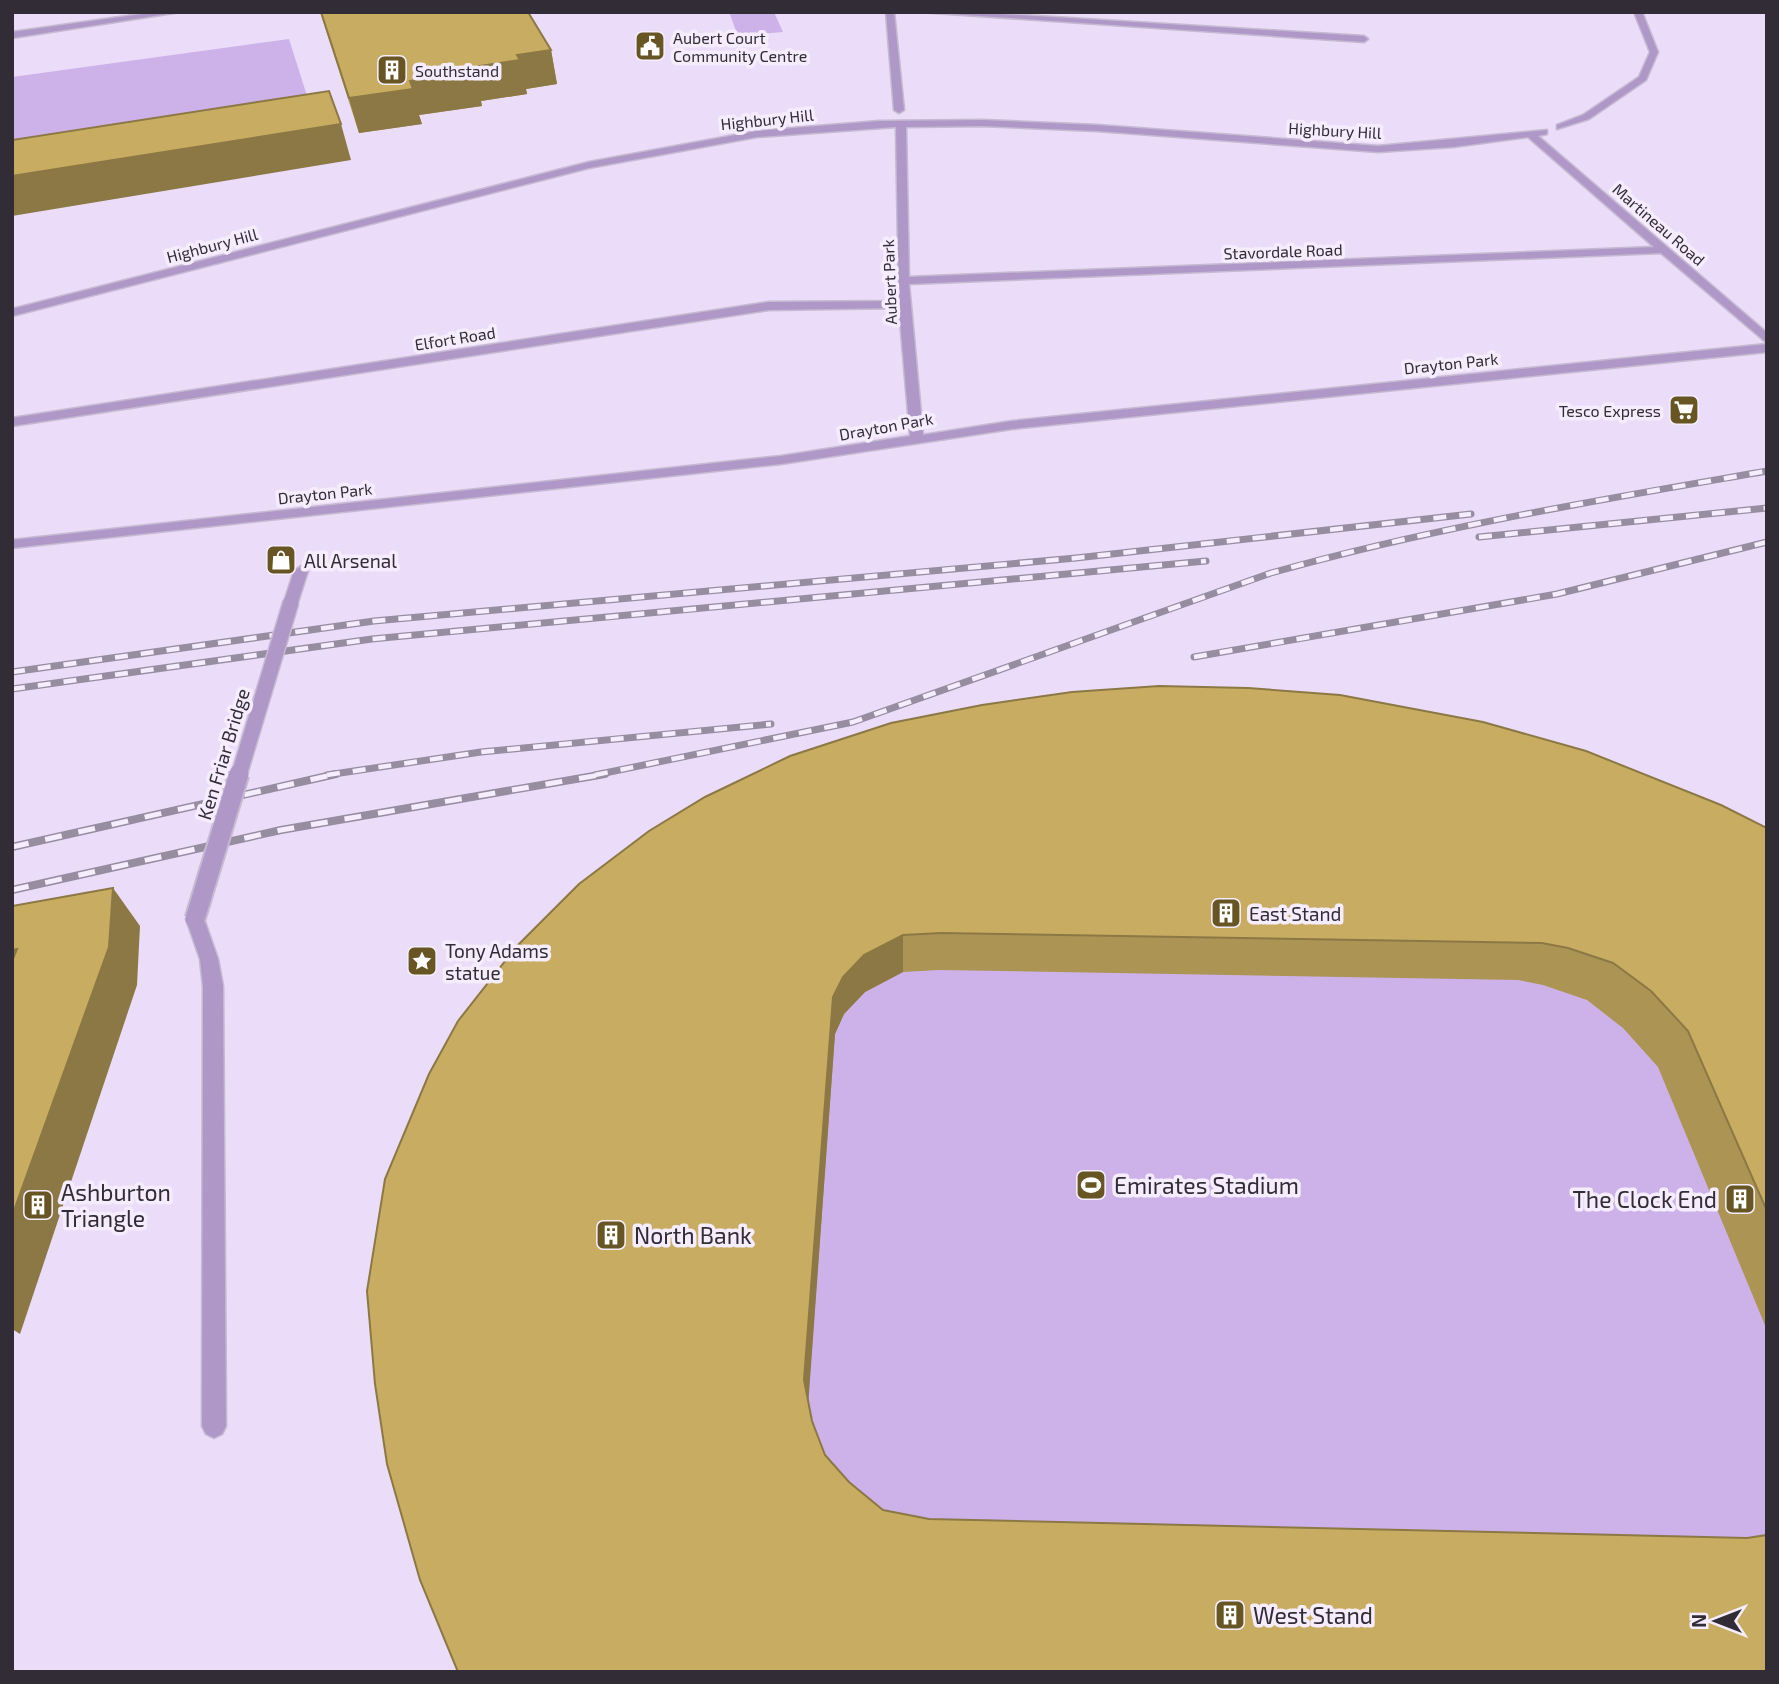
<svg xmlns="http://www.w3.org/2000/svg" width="1779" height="1684" viewBox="0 0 1779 1684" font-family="'Exo 2',sans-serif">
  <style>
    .green { fill: #cdb2e9 }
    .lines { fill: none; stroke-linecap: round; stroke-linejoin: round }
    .minor-casing { stroke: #c6bad2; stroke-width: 3 }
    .minor { fill: #af98c7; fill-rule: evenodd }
    .rail-far1-casing { stroke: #978da1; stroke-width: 7 }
    .rail-casing { stroke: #978da1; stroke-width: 8 }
    .rail-far1 { stroke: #f5edfe; stroke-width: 4.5; stroke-dasharray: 13; stroke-linecap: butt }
    .rail { stroke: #f5edfe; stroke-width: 5; stroke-dasharray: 17; stroke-linecap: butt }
    .minor-bridge-far1-casing { stroke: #c6bad2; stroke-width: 18; stroke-linecap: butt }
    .minor-bridge-casing { stroke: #c6bad2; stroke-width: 23; stroke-linecap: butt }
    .minor-bridge-far1 { stroke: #af98c7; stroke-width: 15 }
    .minor-bridge { stroke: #af98c7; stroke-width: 19 }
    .wall { fill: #ac9454 }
    .shaded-wall { fill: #8c7845 }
    .building { fill: #c8ac62; stroke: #8c7845; stroke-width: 2 }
    .labels { text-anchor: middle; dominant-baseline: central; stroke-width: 7; stroke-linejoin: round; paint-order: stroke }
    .far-poi-label { font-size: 16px; fill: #312c36; stroke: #f5edfe; text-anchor: start }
    .far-street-label { font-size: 16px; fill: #312c36; stroke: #f5edfe }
    .poi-label { font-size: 19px; fill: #312c36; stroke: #f5edfe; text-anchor: start }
    .street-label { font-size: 19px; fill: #312c36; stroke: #f5edfe }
    .near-poi-label { font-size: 23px; fill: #312c36; stroke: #f5edfe; text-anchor: start }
  </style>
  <rect width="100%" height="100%" fill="#ebddf9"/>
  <!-- green -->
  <g class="green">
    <polygon points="729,12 774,12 783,32 738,36"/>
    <polygon points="289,39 315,121 12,167 12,77"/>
    <polygon points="1767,883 1767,1672 473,1672 531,983"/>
  </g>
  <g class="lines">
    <!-- minor casing -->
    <g class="minor-casing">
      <g id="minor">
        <polygon points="156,12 180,12 12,38 12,32"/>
        <polygon points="886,12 894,12 904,110 899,113 894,110"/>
        <polygon points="920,12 970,12 1364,36 1368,39 1364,42"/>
        <polygon points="1634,12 1642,12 1658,52 1646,80 1589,119 1557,129 1557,125 1583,115 1639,77 1650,52"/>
        <path d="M982,120L1097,125L1378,146L1547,130V134L1538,136L1767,333V343L1661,253L909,284L923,435L1012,421L1767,344V352L1012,429L781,464L12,548V540L781,456L910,436L899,308L769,310L12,426V418L769,302L899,301L896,127L757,137L589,168L12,316V309L589,162L757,131L879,121ZM982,126L1097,131L1378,152L1453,147L1528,137L1654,247L909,277L906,127Z"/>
        <polygon points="301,566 308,571 298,602 296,605 286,605 284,602 294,571"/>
        <polygon points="195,912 201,914 204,919 218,959 223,986 226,1426 222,1434 214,1438 206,1434 202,1426 203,986 200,959 186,919 189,914"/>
      </g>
    </g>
    <!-- minor -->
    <use href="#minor" class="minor"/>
    <!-- rail-far1 casing -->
    <g class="rail-far1-casing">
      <g id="rail-far1">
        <polyline points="1479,537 1767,508"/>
        <polyline points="1194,657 1557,594 1767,542"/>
        <polyline points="12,672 374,621 1076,558 1471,514"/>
        <polyline points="12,689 372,639 1206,561"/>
        <polyline points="327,775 481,752 771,724"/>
        <path d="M595,775L853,722L1271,573C1434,527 1600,500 1767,471"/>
      </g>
    </g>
    <!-- rail casing -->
    <g class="rail-casing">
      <g id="rail">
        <polyline points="12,847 336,774"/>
        <polyline points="12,890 281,830 605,774"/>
      </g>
    </g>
    <!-- rail-far1 -->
    <use href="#rail-far1" class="rail-far1"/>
    <!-- rail -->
    <use href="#rail" class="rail"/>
    <!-- minor-bridge-far1 casing -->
    <g class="minor-bridge-far1-casing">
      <polyline id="minor-bridge-far1" points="239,775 291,602"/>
    </g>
    <!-- minor-bridge casing -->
    <g class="minor-bridge-casing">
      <polyline id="minor-bridge" points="195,919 239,774"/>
    </g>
    <!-- minor-bridge-far1 -->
    <use href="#minor-bridge-far1" class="minor-bridge-far1"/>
    <!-- minor-bridge -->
    <use href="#minor-bridge" class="minor-bridge"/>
  </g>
  <!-- wall -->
  <g class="wall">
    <polygon points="320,12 528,12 551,50 557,84 526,89 527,94 481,101 482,106 419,115 422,124 359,133"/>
    <polygon points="1767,828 1767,1330 1658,1067 1623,1028 1587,1000 1543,985 1518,980 939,970 903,972 865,992 844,1014 835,1034 808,1401 812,1421 825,1455 849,1482 883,1510 1767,1672 458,1672 517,946"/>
  </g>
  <!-- shaded-wall -->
  <g class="shaded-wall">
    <polygon points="551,50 557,84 526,89 527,94 481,101 482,106 419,115 422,124 359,133 349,98 410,81 473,67 517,55"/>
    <polygon points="341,124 351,160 12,216 12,176"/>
    <polygon points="113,888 140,926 137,985 20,1334 12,1329 12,1216"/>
    <polygon points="903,935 903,972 865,992 844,1014 835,1034 808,1407 804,1380 833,997 843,977 864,955"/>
    <polygon points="17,949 12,994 12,950"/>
  </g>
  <!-- building -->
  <g class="building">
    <polygon points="321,12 528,12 551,50 517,55 520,60 473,67 475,71 410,81 413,89 349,98"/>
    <polygon points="329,91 341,124 12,176 12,140"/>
    <polygon points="1159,686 1248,688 1340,695 1483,722 1586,751 1721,805 1767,828 1767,1211 1688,1031 1651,991 1613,963 1568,948 1542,943 941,933 903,935 864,955 843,977 833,997 804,1380 812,1421 825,1455 849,1482 883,1510 929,1519 1747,1538 1767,1535 1767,1672 458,1672 420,1580 387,1464 375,1384 367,1291 385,1179 429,1074 458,1021 517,946 579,884 649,831 705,797 790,756 891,723 982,705 1072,692"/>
    <polygon points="113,888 109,947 12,1216 12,961 17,949 12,950 12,906"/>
  </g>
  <!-- icons -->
  <defs>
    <g id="civic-square" transform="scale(1.575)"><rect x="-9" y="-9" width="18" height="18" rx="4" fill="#675523" stroke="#f5edfe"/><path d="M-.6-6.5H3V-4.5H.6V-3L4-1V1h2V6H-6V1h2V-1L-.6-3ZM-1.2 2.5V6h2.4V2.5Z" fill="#fff"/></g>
    <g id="building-square" transform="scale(1.575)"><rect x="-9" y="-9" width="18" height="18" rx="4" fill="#675523" stroke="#f5edfe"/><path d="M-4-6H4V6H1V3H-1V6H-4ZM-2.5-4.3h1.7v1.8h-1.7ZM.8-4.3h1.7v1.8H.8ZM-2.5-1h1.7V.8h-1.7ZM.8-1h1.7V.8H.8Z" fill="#fff"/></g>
    <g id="supermarket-square" transform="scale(1.575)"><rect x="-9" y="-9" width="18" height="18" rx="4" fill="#675523" stroke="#f5edfe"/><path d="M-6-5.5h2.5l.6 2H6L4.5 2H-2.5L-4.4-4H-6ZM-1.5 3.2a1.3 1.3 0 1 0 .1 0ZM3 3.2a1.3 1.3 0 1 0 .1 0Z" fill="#fff"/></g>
    <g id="shop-square" transform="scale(1.575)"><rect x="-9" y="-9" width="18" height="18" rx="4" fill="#675523" stroke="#f5edfe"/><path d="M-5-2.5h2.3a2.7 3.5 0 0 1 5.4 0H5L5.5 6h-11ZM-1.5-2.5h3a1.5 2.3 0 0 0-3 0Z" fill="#fff"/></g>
    <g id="sight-square" transform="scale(1.575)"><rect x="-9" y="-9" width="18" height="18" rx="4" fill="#675523" stroke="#f5edfe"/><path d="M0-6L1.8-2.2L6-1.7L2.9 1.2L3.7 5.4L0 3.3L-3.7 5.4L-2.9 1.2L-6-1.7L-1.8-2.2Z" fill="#fff"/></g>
    <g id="stadium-square" transform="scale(1.575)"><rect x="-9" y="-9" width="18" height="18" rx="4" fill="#675523" stroke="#f5edfe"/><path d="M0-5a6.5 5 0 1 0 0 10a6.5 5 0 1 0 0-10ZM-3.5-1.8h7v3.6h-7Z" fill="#fff"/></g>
  </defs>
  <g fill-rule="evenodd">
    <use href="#civic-square" x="650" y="46"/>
    <use href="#building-square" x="392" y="70"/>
    <use href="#supermarket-square" x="1684" y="410"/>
    <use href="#shop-square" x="281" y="560"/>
    <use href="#building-square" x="1226" y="913"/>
    <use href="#sight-square" x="422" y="961"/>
    <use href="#stadium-square" x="1091" y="1185"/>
    <use href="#building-square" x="1740" y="1199"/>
    <use href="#building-square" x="38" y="1205"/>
    <use href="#building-square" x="611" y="1235"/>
    <use href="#building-square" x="1230" y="1615"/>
  </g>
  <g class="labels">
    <!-- far-poi labels -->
    <g class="far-poi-label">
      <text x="673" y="37">Aubert Court<tspan x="673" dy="18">Community Centre</tspan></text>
      <text x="415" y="70">Southstand</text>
      <text x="1661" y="410" text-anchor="end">Tesco Express</text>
    </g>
    <!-- far-street labels -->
    <g class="far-street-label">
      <text transform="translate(767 119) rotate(-6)">Highbury Hill</text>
      <text transform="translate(1335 130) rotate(3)">Highbury Hill</text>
      <text transform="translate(1659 224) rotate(41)">Martineau Road</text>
      <text transform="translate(212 245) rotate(-15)">Highbury Hill</text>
      <text transform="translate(1283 251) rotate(-2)">Stavordale Road</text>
      <text transform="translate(889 282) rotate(-92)">Aubert Park</text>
      <text transform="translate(455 338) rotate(-9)">Elfort Road</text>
      <text transform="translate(1451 363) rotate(-6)">Drayton Park</text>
      <text transform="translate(886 426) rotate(-10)">Drayton Park</text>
      <text transform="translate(325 493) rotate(-6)">Drayton Park</text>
    </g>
    <!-- poi labels -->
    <g class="poi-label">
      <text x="304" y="560">All Arsenal</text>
      <text x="1249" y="913">East Stand</text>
      <text x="445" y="950">Tony Adams<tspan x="445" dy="22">statue</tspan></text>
    </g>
    <!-- street labels -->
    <g class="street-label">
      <text transform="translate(223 754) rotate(-73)">Ken Friar Bridge</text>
    </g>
    <!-- near-poi labels -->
    <g class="near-poi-label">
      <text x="1114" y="1185">Emirates Stadium</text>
      <text x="61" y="1192">Ashburton<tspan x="61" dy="26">Triangle</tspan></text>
      <text x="1717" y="1199" text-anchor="end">The Clock End</text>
      <text x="634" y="1235">North Bank</text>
      <text x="1253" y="1615">West Stand</text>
    </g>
  </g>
  <!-- border -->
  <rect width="1779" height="1684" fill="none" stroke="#312c36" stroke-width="28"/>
  <!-- north arrow -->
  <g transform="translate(1716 1621) rotate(270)" stroke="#f5edfe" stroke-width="5" paint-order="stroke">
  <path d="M0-5L12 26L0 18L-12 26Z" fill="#312c36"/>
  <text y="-10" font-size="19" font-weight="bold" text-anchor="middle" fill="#312c36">N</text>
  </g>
</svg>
